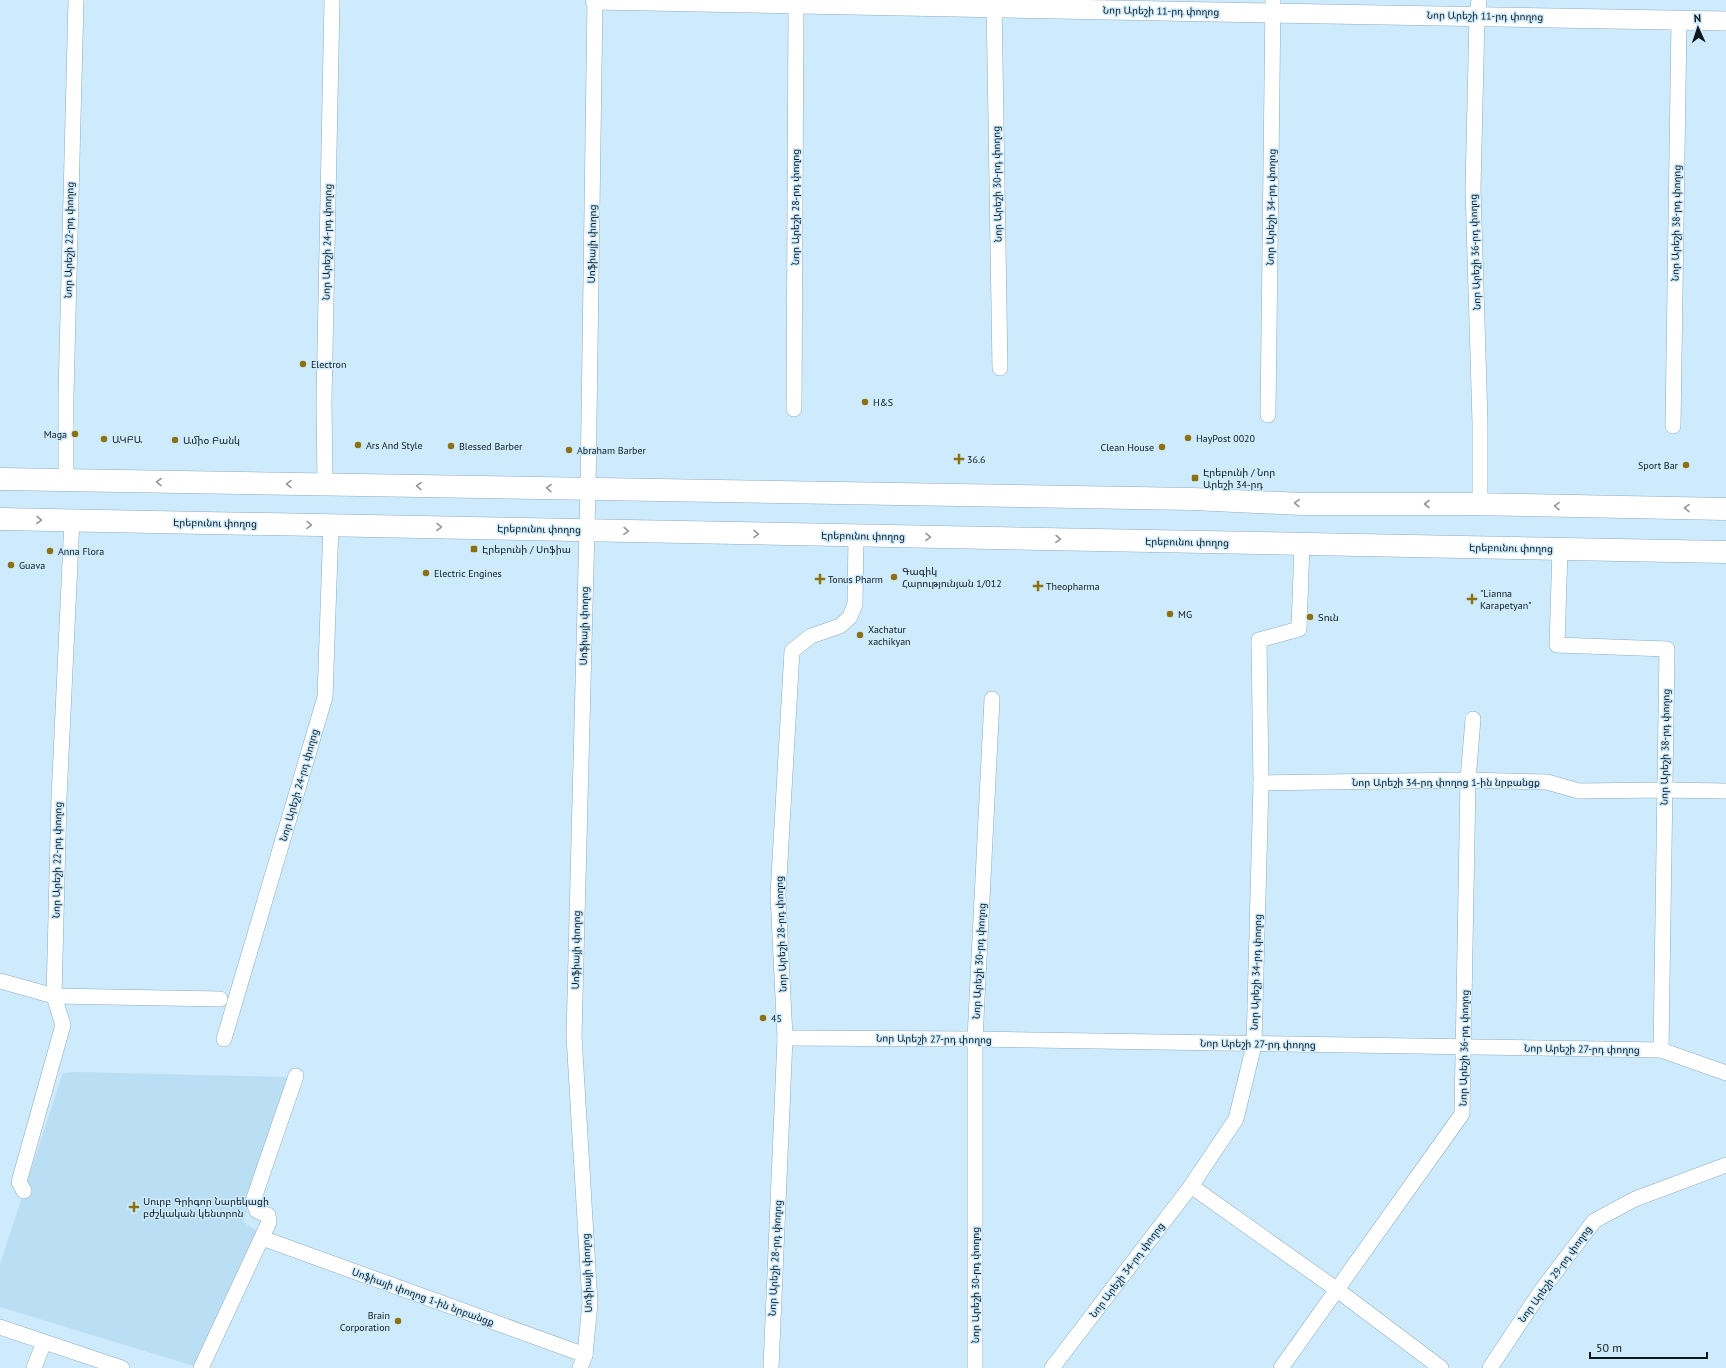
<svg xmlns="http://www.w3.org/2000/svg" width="1726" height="1368" viewBox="0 0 1726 1368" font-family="'PT Sans','Noto Sans Armenian',sans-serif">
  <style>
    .built { fill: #badef3 }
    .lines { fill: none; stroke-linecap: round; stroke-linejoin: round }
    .minor-casing { stroke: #8fabbc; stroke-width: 16 }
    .tertiary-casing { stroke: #8fabbc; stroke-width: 20 }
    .primary-casing { stroke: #8fabbc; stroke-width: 23 }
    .minor { stroke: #fff; stroke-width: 15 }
    .tertiary { stroke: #fff; stroke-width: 19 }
    .primary { stroke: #fff; stroke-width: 22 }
    .oneway { stroke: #92979a }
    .poi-dot { fill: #8c7113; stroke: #ceebfd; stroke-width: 1.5 }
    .labels { text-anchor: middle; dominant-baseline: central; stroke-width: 3; stroke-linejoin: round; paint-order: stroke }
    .street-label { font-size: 10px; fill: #0d181e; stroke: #ceebfd }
    .poi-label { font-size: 10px; fill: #0d181e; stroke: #ceebfd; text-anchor: start }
  </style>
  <rect width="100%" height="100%" fill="#ceebfd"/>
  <!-- built -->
  <polygon class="built" points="75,1072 291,1077 243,1222 259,1232 194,1366 0,1307 0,1264 63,1073"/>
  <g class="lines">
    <!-- minor casing -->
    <g class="minor-casing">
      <g id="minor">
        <polyline points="994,0 1000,368"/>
        <polyline points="1479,0 1477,16 1473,189 1480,422 1480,504"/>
        <polyline points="794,409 796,6"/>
        <polyline points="1268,415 1273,0"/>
        <polyline points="1673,426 1679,20"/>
        <polyline points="66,480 66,395 76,0"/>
        <polyline points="325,484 324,400 332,0"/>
        <polyline points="1560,549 1557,645 1667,649 1661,1050"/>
        <polyline points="1261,783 1468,780 1547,782 1579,791 1664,790 1726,791"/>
        <polyline points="0,981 54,996 220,999"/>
        <polyline points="785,1038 975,1039 1661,1050 1726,1073"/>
        <polyline points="224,1039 325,697 331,525"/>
        <polyline points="1191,1186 1336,1289 1441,1368"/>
        <polyline points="24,1191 19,1182 63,1025 54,996 59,798 72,520"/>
        <polyline points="262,1238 585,1355"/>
        <polyline points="0,1327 122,1368"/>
        <polyline points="34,1368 44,1342"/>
        <polyline points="201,1368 269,1222 268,1215 257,1211 253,1201 296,1076"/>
        <polyline points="580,1368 585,1355 590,1303 574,1036 588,489 595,0"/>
        <polyline points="771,1368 785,1038 778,895 792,651 811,636 840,626 850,617 855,604 856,536"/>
        <polyline points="975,1368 975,1039 992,699"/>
        <polyline points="1052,1368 1191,1186 1236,1119 1254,1045 1261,783 1259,640 1299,629 1302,544"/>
        <polyline points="1281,1368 1462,1114 1468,780 1473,719"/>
        <polyline points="1490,1368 1541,1291 1594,1221 1635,1199 1726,1165"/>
      </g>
    </g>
    <!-- tertiary casing -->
    <g class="tertiary-casing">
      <path id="tertiary" d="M595,0C972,10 1349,13 1726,21"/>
    </g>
    <!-- primary casing -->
    <g class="primary-casing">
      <g id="primary">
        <polyline points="0,479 1193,499 1301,504 1468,504 1726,509"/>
        <polyline points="0,519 1726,552"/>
      </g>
    </g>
    <!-- minor -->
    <use href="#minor" class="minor"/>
    <!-- tertiary -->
    <use href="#tertiary" class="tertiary"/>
    <!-- primary -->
    <use href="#primary" class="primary"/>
  </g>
  <!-- one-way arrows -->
  <defs><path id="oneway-chevron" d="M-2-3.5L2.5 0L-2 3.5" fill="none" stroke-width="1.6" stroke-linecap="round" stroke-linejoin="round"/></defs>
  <g class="oneway">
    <use href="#oneway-chevron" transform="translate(159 482) rotate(-179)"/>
    <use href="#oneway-chevron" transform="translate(289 484) rotate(-179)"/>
    <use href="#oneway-chevron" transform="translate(419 486) rotate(-179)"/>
    <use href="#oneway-chevron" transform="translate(549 488) rotate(-179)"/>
    <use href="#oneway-chevron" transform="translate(1297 503) rotate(-178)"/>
    <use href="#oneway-chevron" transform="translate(1427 504) rotate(-180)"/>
    <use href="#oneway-chevron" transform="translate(1557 506) rotate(-179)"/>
    <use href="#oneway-chevron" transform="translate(1687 508) rotate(-179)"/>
    <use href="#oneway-chevron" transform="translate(39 520) rotate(1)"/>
    <use href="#oneway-chevron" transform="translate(309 525) rotate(1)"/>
    <use href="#oneway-chevron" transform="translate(439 527) rotate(1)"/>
    <use href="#oneway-chevron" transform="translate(626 531) rotate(1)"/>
    <use href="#oneway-chevron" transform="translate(756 534) rotate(1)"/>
    <use href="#oneway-chevron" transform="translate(928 537) rotate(1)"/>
    <use href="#oneway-chevron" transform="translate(1058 539) rotate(1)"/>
  </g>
  <!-- markers -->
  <g class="poi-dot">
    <circle cx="303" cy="364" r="4"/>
    <circle cx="865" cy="402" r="4"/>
    <circle cx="75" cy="434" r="4"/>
    <circle cx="1188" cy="438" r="4"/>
    <circle cx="104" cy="439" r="4"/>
    <circle cx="175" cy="440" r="4"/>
    <circle cx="358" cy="445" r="4"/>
    <circle cx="451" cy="446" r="4"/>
    <circle cx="1162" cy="447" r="4"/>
    <circle cx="569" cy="450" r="4"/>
    <path d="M957 453h4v4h4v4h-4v4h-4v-4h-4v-4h4z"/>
    <circle cx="1686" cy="465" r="4"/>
    <rect x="1191" y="474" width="8" height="8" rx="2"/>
    <rect x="470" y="545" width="8" height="8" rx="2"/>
    <circle cx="50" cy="551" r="4"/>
    <circle cx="11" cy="565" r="4"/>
    <circle cx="426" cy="573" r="4"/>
    <circle cx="894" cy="577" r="4"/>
    <path d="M818 573h4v4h4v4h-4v4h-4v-4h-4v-4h4z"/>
    <path d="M1036 580h4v4h4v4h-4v4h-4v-4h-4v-4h4z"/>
    <path d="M1470 593h4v4h4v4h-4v4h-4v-4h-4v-4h4z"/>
    <circle cx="1170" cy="614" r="4"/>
    <circle cx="1310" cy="617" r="4"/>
    <circle cx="860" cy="635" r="4"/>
    <circle cx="763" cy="1018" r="4"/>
    <path d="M132 1201h4v4h4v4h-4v4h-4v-4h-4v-4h4z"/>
    <circle cx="398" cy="1321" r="4"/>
  </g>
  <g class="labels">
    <!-- street labels -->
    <g class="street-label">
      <text transform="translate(1161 11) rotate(1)">Նոր Արեշի 11-րդ փողոց</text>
      <text transform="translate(1485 16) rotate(1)">Նոր Արեշի 11-րդ փողոց</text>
      <text transform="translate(997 184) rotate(-91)">Նոր Արեշի 30-րդ փողոց</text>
      <text transform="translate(795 207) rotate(-90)">Նոր Արեշի 28-րդ փողոց</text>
      <text transform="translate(1271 207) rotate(-89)">Նոր Արեշի 34-րդ փողոց</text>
      <text transform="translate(1676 223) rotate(-89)">Նոր Արեշի 38-րդ փողոց</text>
      <text transform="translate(69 240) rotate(-89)">Նոր Արեշի 22-րդ փողոց</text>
      <text transform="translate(327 242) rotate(-89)">Նոր Արեշի 24-րդ փողոց</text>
      <text transform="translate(592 244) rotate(-89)">Սոֆիայի փողոց</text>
      <text transform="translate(1475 252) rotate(-92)">Նոր Արեշի 36-րդ փողոց</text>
      <text transform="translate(215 523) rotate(1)">Էրեբունու փողոց</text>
      <text transform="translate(539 529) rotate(1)">Էրեբունու փողոց</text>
      <text transform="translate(863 536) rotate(1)">Էրեբունու փողոց</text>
      <text transform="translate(1187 542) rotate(1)">Էրեբունու փողոց</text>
      <text transform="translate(1511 548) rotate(1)">Էրեբունու փողոց</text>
      <text transform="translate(584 626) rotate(-89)">Սոֆիայի փողոց</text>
      <text transform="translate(1665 747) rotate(-89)">Նոր Արեշի 38-րդ փողոց</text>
      <text x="1446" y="782">Նոր Արեշի 34-րդ փողոց 1-ին նրբանցք</text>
      <text transform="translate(299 785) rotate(-74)">Նոր Արեշի 24-րդ փողոց</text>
      <text transform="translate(57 860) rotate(-89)">Նոր Արեշի 22-րդ փողոց</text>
      <text transform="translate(781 934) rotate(-92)">Նոր Արեշի 28-րդ փողոց</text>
      <text transform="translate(576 950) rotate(-89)">Սոֆիայի փողոց</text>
      <text transform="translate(979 961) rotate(-87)">Նոր Արեշի 30-րդ փողոց</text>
      <text transform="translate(1256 972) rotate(-88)">Նոր Արեշի 34-րդ փողոց</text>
      <text transform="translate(934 1039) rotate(1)">Նոր Արեշի 27-րդ փողոց</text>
      <text transform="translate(1258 1044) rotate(1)">Նոր Արեշի 27-րդ փողոց</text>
      <text transform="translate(1464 1048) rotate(-89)">Նոր Արեշի 36-րդ փողոց</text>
      <text transform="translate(1582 1049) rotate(1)">Նոր Արեշի 27-րդ փողոց</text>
      <text transform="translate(775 1258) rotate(-87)">Նոր Արեշի 28-րդ փողոց</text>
      <text transform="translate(1127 1270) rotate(-53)">Նոր Արեշի 34-րդ փողոց</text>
      <text transform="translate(587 1273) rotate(-92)">Սոֆիայի փողոց</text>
      <text transform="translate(1555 1274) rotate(-54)">Նոր Արեշի 29-րդ փողոց</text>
      <text transform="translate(975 1285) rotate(-90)">Նոր Արեշի 30-րդ փողոց</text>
      <text transform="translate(423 1297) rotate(20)">Սոֆիայի փողոց 1-ին նրբանցք</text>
    </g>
    <!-- poi labels -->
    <g class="poi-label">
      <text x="311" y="364">Electron</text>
      <text x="873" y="402">H&amp;S</text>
      <text x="67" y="434" text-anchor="end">Maga</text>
      <text x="1196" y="438">HayPost 0020</text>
      <text x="112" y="439">ԱԿԲԱ</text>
      <text x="183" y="440">Ամիօ Բանկ</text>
      <text x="366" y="445">Ars And Style</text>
      <text x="459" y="446">Blessed Barber</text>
      <text x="1154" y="447" text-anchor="end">Clean House</text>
      <text x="577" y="450">Abraham Barber</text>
      <text x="967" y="459">36.6</text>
      <text x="1678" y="465" text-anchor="end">Sport Bar</text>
      <text x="1203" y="472">Էրեբունի / Նոր<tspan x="1203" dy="12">Արեշի 34-րդ</tspan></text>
      <text x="482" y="549">Էրեբունի / Սոֆիա</text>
      <text x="58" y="551">Anna Flora</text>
      <text x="19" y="565">Guava</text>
      <text x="902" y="571">Գագիկ<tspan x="902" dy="12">Հարությունյան 1/012</tspan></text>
      <text x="434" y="573">Electric Engines</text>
      <text x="828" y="579">Tonus Pharm</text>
      <text x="1046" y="586">Theopharma</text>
      <text x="1480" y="593">"Lianna<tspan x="1480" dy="12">Karapetyan"</tspan></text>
      <text x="1178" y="614">MG</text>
      <text x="1318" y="617">Տուն</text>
      <text x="868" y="629">Xachatur<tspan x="868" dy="12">xachikyan</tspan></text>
      <text x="771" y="1018">45</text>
      <text x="143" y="1201">Սուրբ Գրիգոր Նարեկացի<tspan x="143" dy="12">բժշկական կենտրոն</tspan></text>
      <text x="390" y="1315" text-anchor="end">Brain<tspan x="390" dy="12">Corporation</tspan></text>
    </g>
  </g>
  <!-- north arrow -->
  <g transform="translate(1698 28) rotate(357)" stroke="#ceebfd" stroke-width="3" paint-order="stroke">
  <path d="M0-3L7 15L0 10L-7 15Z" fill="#0d181e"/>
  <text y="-6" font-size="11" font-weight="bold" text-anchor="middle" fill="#0d181e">N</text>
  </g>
  <!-- scale -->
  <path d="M1590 1352v6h117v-6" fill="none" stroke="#0d181e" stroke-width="2"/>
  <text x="1596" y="1352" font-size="12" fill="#0d181e" stroke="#ceebfd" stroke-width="3" paint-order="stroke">50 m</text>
</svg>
